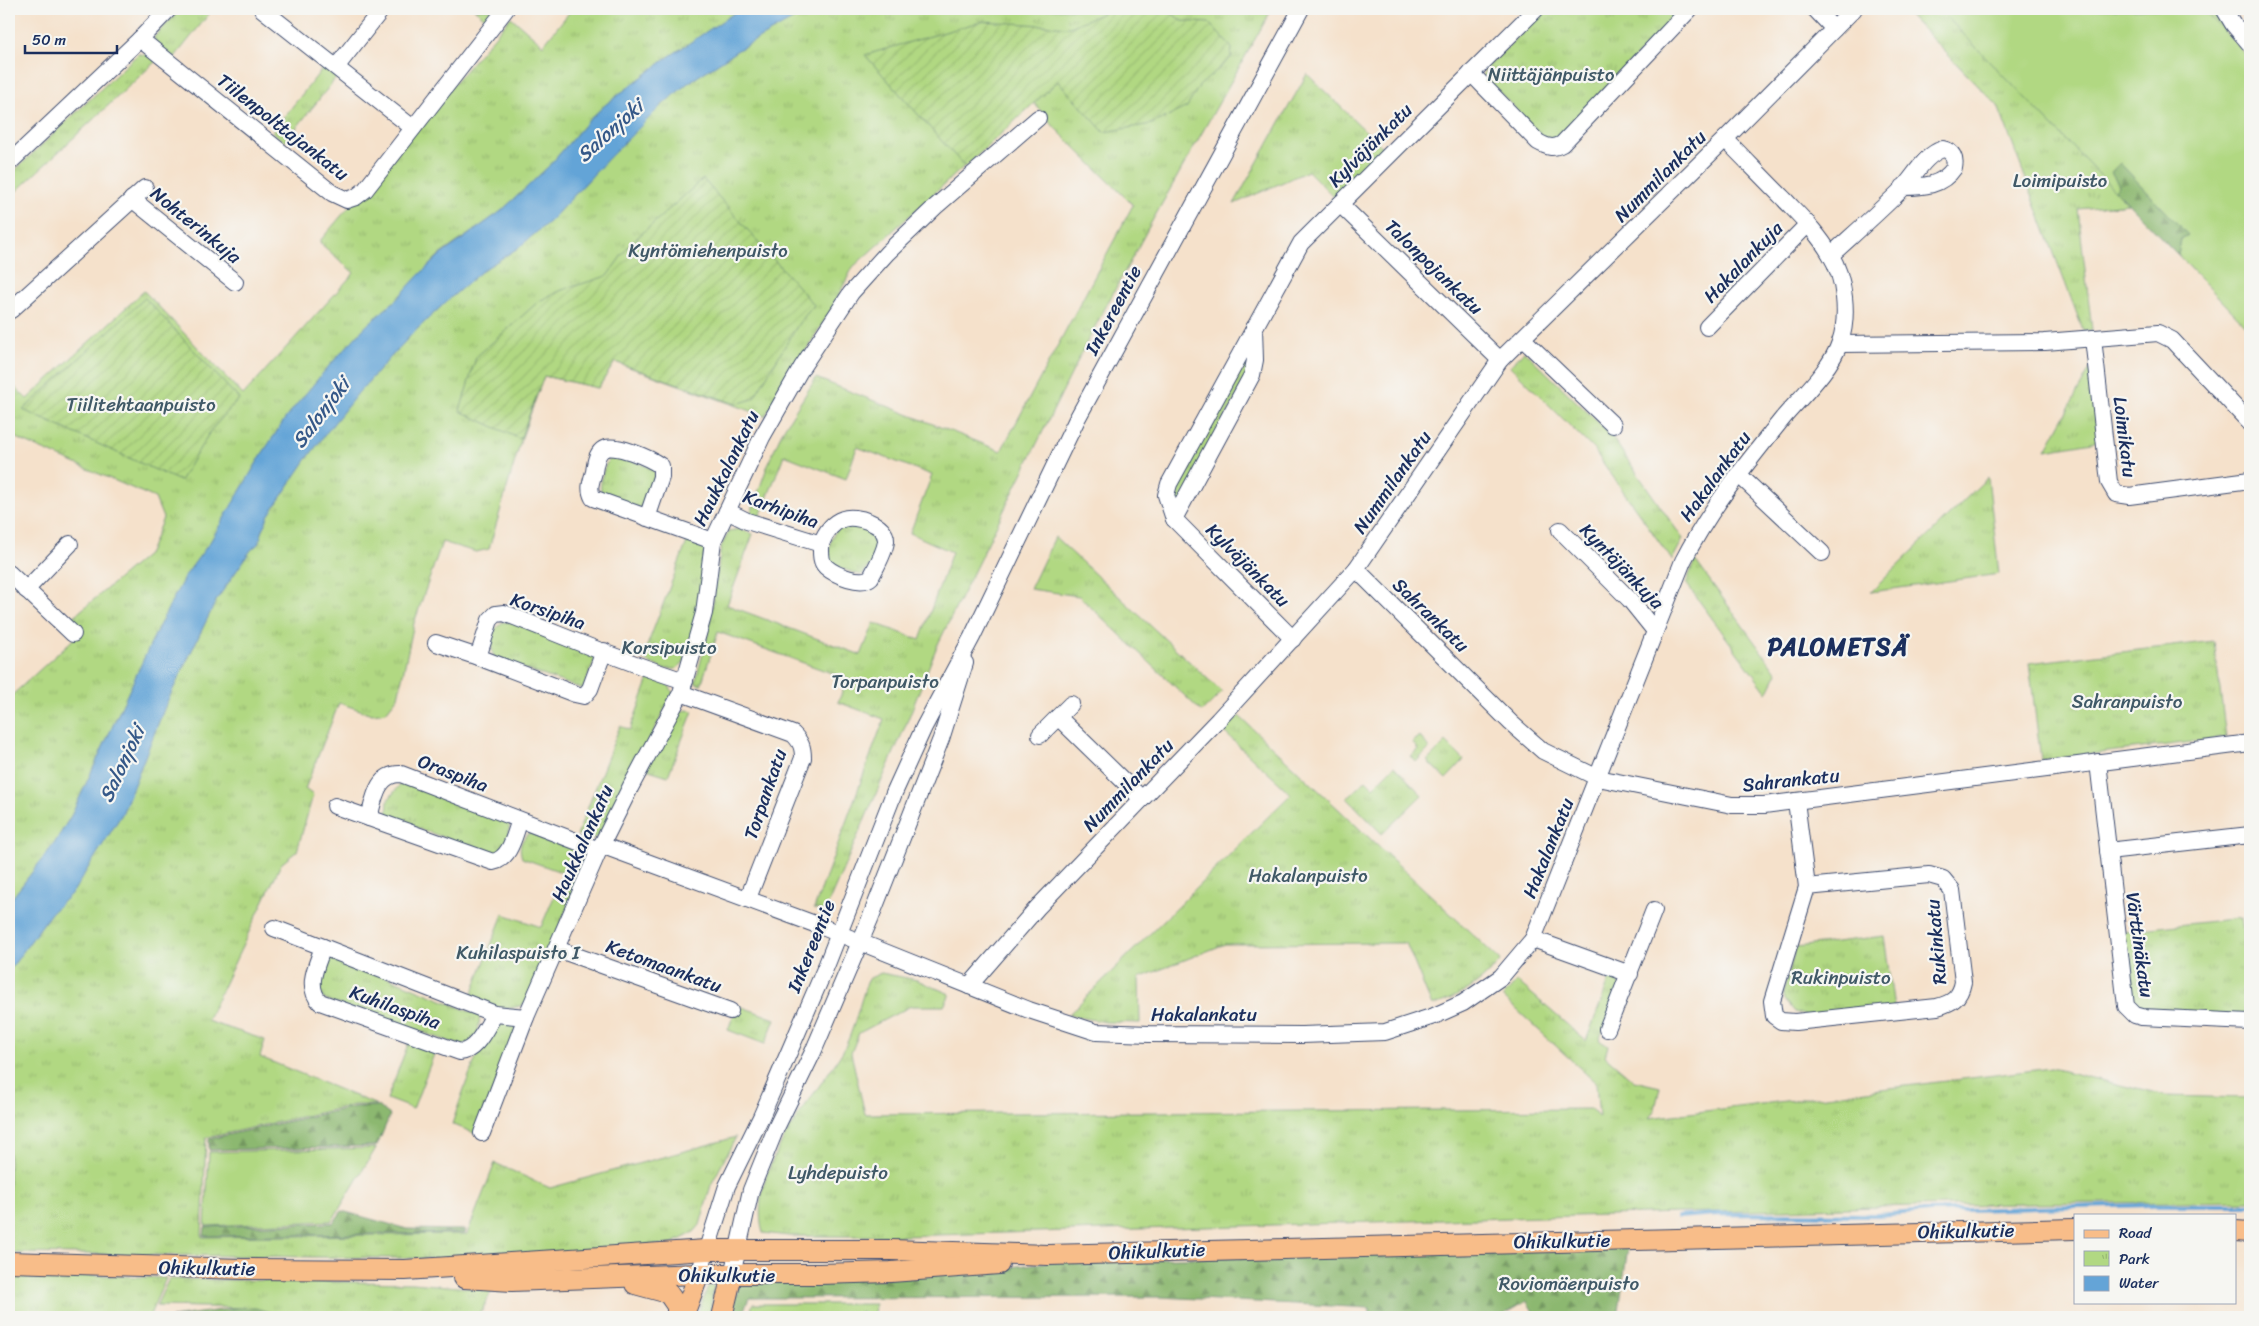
<svg xmlns="http://www.w3.org/2000/svg" width="2259" height="1326" viewBox="0 0 2259 1326" font-family="Sriracha,sans-serif">
  <style>
    .grass { fill: #b1d882; stroke: #668470 }
    .forest { fill: url(#forest-firs); stroke: #547467 }
    .park { fill: url(#park-tufts); stroke: #668470 }
    .garden { fill: url(#garden-furrows); stroke: #668470 }
    .water { fill: #64a4d7; stroke: #406a9a }
    .lines { fill: none; stroke-linecap: round; stroke-linejoin: round }
    .stream { stroke: #64a4d7; stroke-width: 4 }
    .minor-casing { stroke: #3c4a6e; stroke-width: 18 }
    .major-casing { stroke: #3c4a6e; stroke-width: 22 }
    .minor { stroke: #fff; stroke-width: 16 }
    .major { stroke: #f8bd89; stroke-width: 20 }
    .labels { text-anchor: middle; dominant-baseline: central; stroke-width: 4.5; stroke-linejoin: round; paint-order: stroke }
    .park-label { font-size: 19px; fill: #405967; stroke: #f6f6f2 }
    .street-label { font-size: 19px; fill: #1b2f5e; stroke: #f6f6f2 }
    .water-label { font-size: 20px; font-style: italic; fill: #355888; stroke: #f6f6f2 }
    .district-label { font-size: 24px; font-weight: bold; letter-spacing: 1px; fill: #1b2f5e; stroke: #f6f6f2 }
  </style>
  <defs>
    <pattern id="forest-firs" width="22" height="20" patternUnits="userSpaceOnUse" patternTransform="scale(1.25)"><rect width="22" height="20" fill="#8cb870"/><path d="M5 1l3.5 6h-7zM16 11l3.5 6h-7z" fill="#72965f"/></pattern>
    <pattern id="park-tufts" width="24" height="20" patternUnits="userSpaceOnUse" patternTransform="scale(1.25)"><rect width="24" height="20" fill="#b1d882"/><path d="M3 7l-1-3M5 7V3M7 7l1-3M15 17l-1-3M17 17v-4M19 17l1-3" fill="none" stroke="#98ba73"/></pattern>
    <pattern id="garden-furrows" width="10" height="10" patternUnits="userSpaceOnUse" patternTransform="scale(1.25)"><rect width="10" height="10" fill="#b1d882"/><path d="M-1 1l2-2M0 10L10 0M9 11l2-2" fill="none" stroke="#98ba73"/></pattern>
  </defs>
  <rect width="100%" height="100%" fill="#f6f6f2"/>
  <filter id="ink" filterUnits="userSpaceOnUse"><feTurbulence type="fractalNoise" baseFrequency=".02" numOctaves="2"/><feDisplacementMap in="SourceGraphic" scale="10" xChannelSelector="R" yChannelSelector="G"/><feConvolveMatrix kernelMatrix="1 2 1 2 8 2 1 2 1" color-interpolation-filters="sRGB"/></filter>
  <filter id="wash" filterUnits="userSpaceOnUse"><feTurbulence type="fractalNoise" baseFrequency=".0096" numOctaves="4" result="noise"/><feDisplacementMap in="SourceGraphic" scale="20" xChannelSelector="R" yChannelSelector="G"/><feGaussianBlur stdDeviation="1.12" result="paint"/><feColorMatrix in="noise" values="0 0 0 0 0 0 0 0 0 0 0 0 0 0 0 0 0 1.4 0 .05"/><feComposite in="paint" operator="in"/></filter>
  <g filter="url(#wash)">
    <rect width="100%" height="100%" fill="#f5e1cb"/>
    <!-- grass -->
    <g class="grass">
      <polygon points="1903,9 2214,9 2226,33 2250,59 2250,330 2178,255 2181,239 2188,235 2119,185 2116,190 2128,204 2100,207 2014,136 1998,106"/>
      <polygon points="376,1148 332,1221 205,1226 209,1152"/>
      <polygon points="753,1304 875,1304 874,1317 865,1317 863,1312 844,1317 748,1317"/>
    </g>
    <!-- forest -->
    <g class="forest">
      <polygon points="2120,163 2188,235 2181,239 2178,255 2115,190 2119,185 2111,172"/>
      <polygon points="378,1106 390,1115 377,1146 209,1150 209,1139 353,1107"/>
      <polygon points="342,1211 407,1229 466,1230 465,1233 204,1236 205,1227 333,1223"/>
      <polygon points="1628,1247 1618,1317 1536,1317 1527,1301 1500,1317 1370,1317 1370,1308 1161,1297 749,1298 741,1317 730,1317 739,1285 990,1270 1055,1261"/>
      <polygon points="250,1306 273,1309 282,1317 171,1317"/>
    </g>
    <!-- park -->
    <g class="park">
      <polygon points="181,9 213,9 174,58 155,41 154,37"/>
      <polygon points="474,9 497,9 488,20"/>
      <polygon points="572,9 740,9 667,58 605,105 586,123 550,165 526,188 500,212 439,255 418,276 396,300 366,326 328,367 287,416 262,454 210,542 185,576 158,628 72,814 54,844 9,902 9,698 80,633 72,618 149,553 163,518 155,498 9,435 9,381 27,399 144,291 243,395 354,273 319,242 511,17 543,45"/>
      <polygon points="812,9 1272,9 1151,223 1089,338 937,646 905,727 825,911 814,909 884,719 838,702 848,679 718,632 701,685 695,683 709,630 721,547 729,531 739,529 753,534 727,605 861,655 874,623 920,640 952,552 910,533 932,475 857,447 846,479 784,455 759,519 750,515 770,459 783,430 816,378 1001,451 1133,205 1056,129 1034,103 853,267 831,310 765,416 615,362 598,388 544,376 521,440 489,549 476,552 442,542 414,623 398,697 386,712 372,714 339,703 305,789 313,795 297,851 281,864 207,1021 265,1040 260,1057 377,1105 354,1105 206,1138 202,1237 467,1234 495,1163 550,1188 736,1137 711,1185 700,1225 693,1233 671,1244 470,1259 9,1253 9,971 51,913 73,892 122,814 166,704 192,650 217,599 251,550 258,544 268,516 306,460 330,428 358,393 411,335 447,301 483,270 518,248 551,220 607,160 662,105 688,83 738,50"/>
      <polygon points="1546,9 1683,9 1553,141 1544,139 1483,75 1487,67"/>
      <polygon points="1903,9 1939,9 2128,204 2078,209 2092,330 2083,330 1998,106"/>
      <polygon points="2201,9 2214,9 2226,33"/>
      <polygon points="138,54 150,55 156,61 9,198 9,176"/>
      <polygon points="323,68 336,78 285,142 272,132"/>
      <polygon points="1307,74 1384,149 1334,197 1308,171 1234,204"/>
      <polygon points="1254,325 1255,360 1174,519 1169,484"/>
      <polygon points="1524,351 1609,433 1683,539 1672,560 1594,450 1510,366"/>
      <polygon points="2091,367 2098,441 2046,450"/>
      <path d="M615,454L654,469C657,483 649,498 641,509L602,495C598,484 604,460 615,454Z"/>
      <polygon points="1988,477 1999,574 1871,592"/>
      <path d="M843,525C857,526 871,526 879,538L874,563L861,575L831,565C828,550 829,534 843,525Z"/>
      <polygon points="1055,537 1222,692 1202,712 1079,596 1030,589"/>
      <polygon points="687,542 703,545 707,552 697,620 684,662 676,669 663,669 642,659"/>
      <polygon points="1695,560 1777,673 1767,693 1686,583"/>
      <path d="M503,622H511L590,650L595,659L583,689L495,659C489,646 490,630 503,622Z"/>
      <polygon points="2214,641 2226,738 2041,760 2029,663"/>
      <path d="M650,676C661,680 670,682 673,694L599,836L590,839L577,835L620,726L630,730Z"/>
      <polygon points="686,710 693,711 668,776 646,769 677,713"/>
      <path d="M1239,716L1501,961C1477,986 1465,994 1432,1006L1406,943L1225,944L1139,978L1140,1023L1105,1022L1068,1015L1291,794L1223,731Z"/>
      <polygon points="1419,736 1430,748 1416,762 1411,756 1418,749 1412,742"/>
      <polygon points="1446,742 1464,760 1446,779 1427,761"/>
      <polygon points="1394,766 1422,795 1382,834 1347,798 1366,780 1373,787"/>
      <path d="M402,782L508,822C513,834 503,848 495,856L387,817L388,800Z"/>
      <path d="M531,832L590,855L526,1003C508,1014 488,1005 470,999L503,914L541,927L564,873L522,858C518,846 521,839 531,832Z"/>
      <polygon points="2241,918 2250,985 2250,1017 2146,1011 2136,1004 2131,996 2123,931"/>
      <polygon points="1884,936 1894,1008 1810,1017 1795,1012 1785,1000 1783,992 1796,947"/>
      <polygon points="337,956 480,1016 478,1032 469,1043 460,1045 323,999 319,991 323,967 328,959"/>
      <path d="M881,973L917,980L950,994L944,1006H911L859,1033L851,1053L865,1114L1591,1109L1599,1118L1596,1083L1503,997L1517,981L1586,1041L1612,973L1619,981L1620,989L1599,1040L1608,1046L1605,1056L1634,1081L1660,1087L1655,1109L1649,1118L2051,1068L2165,1096L2250,1098V1201L1947,1205L902,1236H789L763,1233C746,1168 812,1102 843,1051C853,1033 861,999 868,979Z"/>
      <polygon points="737,1005 775,1019 765,1044 728,1030"/>
      <path d="M515,1020L520,1022L476,1134L452,1124C461,1099 476,1047 494,1030C499,1024 508,1022 515,1020Z"/>
      <polygon points="410,1039 436,1049 413,1109 387,1099"/>
      <polygon points="9,1272 166,1278 149,1317 9,1317"/>
      <polygon points="169,1279 413,1283 492,1290 479,1317 285,1317 256,1308 156,1306"/>
      <polygon points="712,1285 714,1286 709,1317 696,1317 708,1287"/>
    </g>
    <!-- garden -->
    <g class="garden">
      <polygon points="1112,9 1166,9 1182,21 1209,23 1232,48 1231,58 1199,86 1187,107 1152,124 1104,132 1058,81 965,167 865,55 983,21 1070,27"/>
      <polygon points="703,179 814,305 799,323 753,399 736,404 615,362 598,388 544,376 520,439 460,411 476,357 539,301 562,290 607,276 630,244"/>
      <polygon points="145,298 239,399 211,430 180,481 23,410"/>
    </g>
    <!-- water -->
    <polygon class="water" points="740,9 812,9 738,50 688,83 662,105 607,160 551,220 518,248 483,270 447,301 411,335 358,393 330,428 306,460 268,516 258,544 251,550 217,599 192,650 166,704 122,814 73,892 51,913 9,971 9,902 54,844 72,814 158,628 185,576 210,542 262,454 287,416 328,367 366,326 396,300 418,276 439,256 500,212 526,188 550,165 586,123 605,105 667,58"/>
    <g class="lines">
      <!-- stream -->
      <polyline class="stream" points="1678,1217 1715,1214 1877,1215 1929,1211 2152,1205 2250,1205"/>
    </g>
  </g>
  <g filter="url(#ink)">
    <g class="lines">
      <!-- minor casing -->
      <g class="minor-casing">
        <g id="minor">
          <polyline points="262,9 413,128"/>
          <polyline points="1815,9 1834,29"/>
          <polyline points="2224,9 2233,24 2250,44"/>
          <polyline points="140,39 332,193 347,200 356,197 365,190 506,9"/>
          <polyline points="337,66 382,9"/>
          <path d="M1471,73L1538,142C1547,147 1553,149 1562,144L1690,9"/>
          <polyline points="9,163 140,39 169,9"/>
          <polyline points="132,199 235,282"/>
          <polyline points="1340,204 1500,360"/>
          <path d="M1831,255C1855,233 1879,212 1902,189C1915,176 1924,155 1943,149C1953,151 1956,159 1954,168C1942,186 1923,187 1903,187"/>
          <polyline points="9,308 11,310 145,188"/>
          <polyline points="1707,327 1808,224"/>
          <polyline points="2093,338 2109,482 2116,494 2129,496 2250,480"/>
          <polyline points="1523,339 1613,425"/>
          <polyline points="1840,344 2045,342 2158,333 2172,340 2250,423"/>
          <polyline points="1738,474 1822,553"/>
          <path d="M727,511L747,521L821,544C821,552 820,562 826,567C835,575 862,586 871,577C876,567 885,552 886,541C887,524 855,514 843,519C831,523 825,533 821,544"/>
          <path d="M647,518L661,477V466C651,459 613,441 602,450C596,455 595,465 594,472C591,482 588,489 593,498L713,541"/>
          <polyline points="1174,519 1252,375 1255,360 1254,328"/>
          <polyline points="1560,530 1630,600 1655,631"/>
          <polyline points="1356,569 1511,723 1543,751 1598,778 1732,805 1764,805 2250,743"/>
          <polyline points="9,573 73,634"/>
          <polyline points="26,590 70,544"/>
          <polyline points="1293,639 1174,519 1166,495 1169,484 1301,243 1536,9"/>
          <polyline points="436,643 478,657"/>
          <path d="M604,651L590,689L584,696L575,694L478,657L490,620L496,614L504,613C564,636 623,662 685,681"/>
          <path d="M681,693L793,734C801,742 803,747 803,758L748,898"/>
          <polyline points="1058,717 1071,704"/>
          <polyline points="1040,735 1058,717 1142,799"/>
          <polyline points="2098,762 2126,1006 2135,1015 2142,1017 2250,1022"/>
          <path d="M1796,801L1807,887L1772,1001L1774,1016L1781,1021L1795,1022L1937,1007C1952,1003 1960,998 1963,982L1952,890L1943,879L1929,875L1807,887"/>
          <polyline points="335,806 369,818"/>
          <path d="M520,820C514,835 511,858 493,862L369,818C374,799 377,773 401,774L599,850"/>
          <path d="M601,845L820,926L1029,1010L1096,1032L1149,1034L1302,1035L1385,1032L1434,1016L1463,1003L1501,977L1533,939L1683,561C1710,508 1746,464 1783,418C1801,397 1832,368 1840,342C1849,316 1845,278 1830,254C1818,233 1800,216 1784,199C1764,179 1745,159 1725,139"/>
          <polyline points="2108,851 2250,835"/>
          <polyline points="274,928 323,947"/>
          <polyline points="1533,939 1630,974"/>
          <polyline points="557,949 730,1011"/>
          <polyline points="969,986 1037,908 1218,720 1356,569 1500,360 1725,139 1854,9"/>
          <path d="M495,1014C486,1027 477,1051 460,1052L320,1002C305,986 317,965 323,947L495,1014L526,1017"/>
          <polyline points="1607,1029 1654,910"/>
          <polyline points="482,1133 526,1017 599,850 631,786 681,693 704,613 713,541 762,437 802,367 851,293 887,253 935,207 1038,118"/>
          <polyline points="699,1274 727,1186 761,1117 827,964 894,793 924,727 972,637 1077,419 1301,9"/>
          <polyline points="732,1275 751,1190 776,1128 813,1052 870,919 941,739 965,663"/>
        </g>
      </g>
      <!-- major casing -->
      <g class="major-casing">
        <g id="major">
          <polyline points="2235,1231 2250,1232"/>
          <polyline points="9,1262 242,1269 405,1270 706,1250 891,1250 1048,1255 2075,1229"/>
          <polyline points="464,1278 512,1281 699,1274 819,1274 891,1272 999,1264"/>
          <polyline points="635,1284 668,1293 677,1306 677,1317"/>
          <polyline points="683,1317 699,1274"/>
          <polyline points="722,1317 732,1275"/>
        </g>
      </g>
      <!-- minor -->
      <use href="#minor" class="minor"/>
      <!-- major -->
      <use href="#major" class="major"/>
    </g>
  </g>
  <g class="labels">
    <!-- park labels -->
    <g class="park-label">
      <text x="1551" y="74">Niittäjänpuisto</text>
      <text x="2060" y="180">Loimipuisto</text>
      <text x="708" y="250">Kyntömiehenpuisto</text>
      <text x="141" y="404">Tiilitehtaanpuisto</text>
      <text x="669" y="647">Korsipuisto</text>
      <text x="885" y="681">Torpanpuisto</text>
      <text x="2127" y="701">Sahranpuisto</text>
      <text x="1308" y="875">Hakalanpuisto</text>
      <text x="518" y="952">Kuhilaspuisto I</text>
      <text x="1841" y="977">Rukinpuisto</text>
      <text x="838" y="1172">Lyhdepuisto</text>
      <text x="1569" y="1283">Roviomäenpuisto</text>
    </g>
    <!-- street labels -->
    <g class="street-label">
      <text transform="translate(283 127) rotate(38)">Tiilenpolttajankatu</text>
      <text transform="translate(1370 145) rotate(-45)">Kylväjänkatu</text>
      <text transform="translate(1660 176) rotate(-45)">Nummilankatu</text>
      <text transform="translate(196 225) rotate(39)">Nohterinkuja</text>
      <text transform="translate(1743 262) rotate(-46)">Hakalankuja</text>
      <text transform="translate(1434 267) rotate(44)">Talonpojankatu</text>
      <text transform="translate(1113 310) rotate(-62)">Inkereentie</text>
      <text transform="translate(2125 437) rotate(83)">Loimikatu</text>
      <text transform="translate(726 468) rotate(-64)">Haukkalankatu</text>
      <text transform="translate(1715 476) rotate(-54)">Hakalankatu</text>
      <text transform="translate(1392 482) rotate(-55)">Nummilankatu</text>
      <text transform="translate(781 509) rotate(20)">Karhipiha</text>
      <text transform="translate(1248 565) rotate(45)">Kylväjänkatu</text>
      <text transform="translate(1622 566) rotate(46)">Kyntäjänkuja</text>
      <text transform="translate(548 611) rotate(19)">Korsipiha</text>
      <text transform="translate(1431 615) rotate(44)">Sahrankatu</text>
      <text transform="translate(453 773) rotate(21)">Oraspiha</text>
      <text transform="translate(1791 780) rotate(-6)">Sahrankatu</text>
      <text transform="translate(1128 785) rotate(-46)">Nummilankatu</text>
      <text transform="translate(765 794) rotate(-71)">Torpankatu</text>
      <text transform="translate(582 843) rotate(-66)">Haukkalankatu</text>
      <text transform="translate(1548 848) rotate(-68)">Hakalankatu</text>
      <text transform="translate(1936 942) rotate(-95)">Rukinkatu</text>
      <text transform="translate(2140 945) rotate(82)">Värttinäkatu</text>
      <text transform="translate(811 946) rotate(-68)">Inkereentie</text>
      <text transform="translate(664 966) rotate(20)">Ketomaankatu</text>
      <text transform="translate(395 1007) rotate(20)">Kuhilaspiha</text>
      <text x="1204" y="1014">Hakalankatu</text>
      <text transform="translate(1966 1231) rotate(-1)">Ohikulkutie</text>
      <text transform="translate(1562 1241) rotate(-1)">Ohikulkutie</text>
      <text transform="translate(1157 1251) rotate(-2)">Ohikulkutie</text>
      <text transform="translate(207 1268) rotate(1)">Ohikulkutie</text>
      <text x="727" y="1275">Ohikulkutie</text>
    </g>
    <!-- water labels -->
    <g class="water-label">
      <text transform="translate(610 131) rotate(-42)">Salonjoki</text>
      <text transform="translate(321 413) rotate(-53)">Salonjoki</text>
      <text transform="translate(122 764) rotate(-65)">Salonjoki</text>
    </g>
    <!-- district labels -->
    <g class="district-label">
      <text x="1838" y="647">PALOMETSÄ</text>
    </g>
  </g>
  <!-- margin -->
  <rect width="2259" height="1326" fill="none" stroke="#f6f6f2" stroke-width="30"/>
  <!-- legend -->
  <rect x="2074" y="1214" width="162" height="90" fill="#f6f6f2" stroke="#9ea6b7"/>
  <rect x="2084" y="1230" width="25" height="8" fill="#f8bd89" stroke="#9ea6b7"/>
  <text x="2119" y="1238" font-size="15" fill="#1b2f5e">Road</text>
  <rect x="2084" y="1251" width="25" height="15" fill="url(#park-tufts)" stroke="#9ea6b7"/>
  <text x="2119" y="1264" font-size="15" fill="#1b2f5e">Park</text>
  <rect x="2084" y="1276" width="25" height="15" fill="#64a4d7" stroke="#9ea6b7"/>
  <text x="2119" y="1288" font-size="15" fill="#1b2f5e">Water</text>
  <!-- scale -->
  <path d="M25 45v8h92v-8" fill="none" stroke="#1b2f5e" stroke-width="2.5"/>
  <text x="32" y="45" font-size="15" fill="#1b2f5e" stroke="#f6f6f2" stroke-width="4" paint-order="stroke">50 m</text>
</svg>
